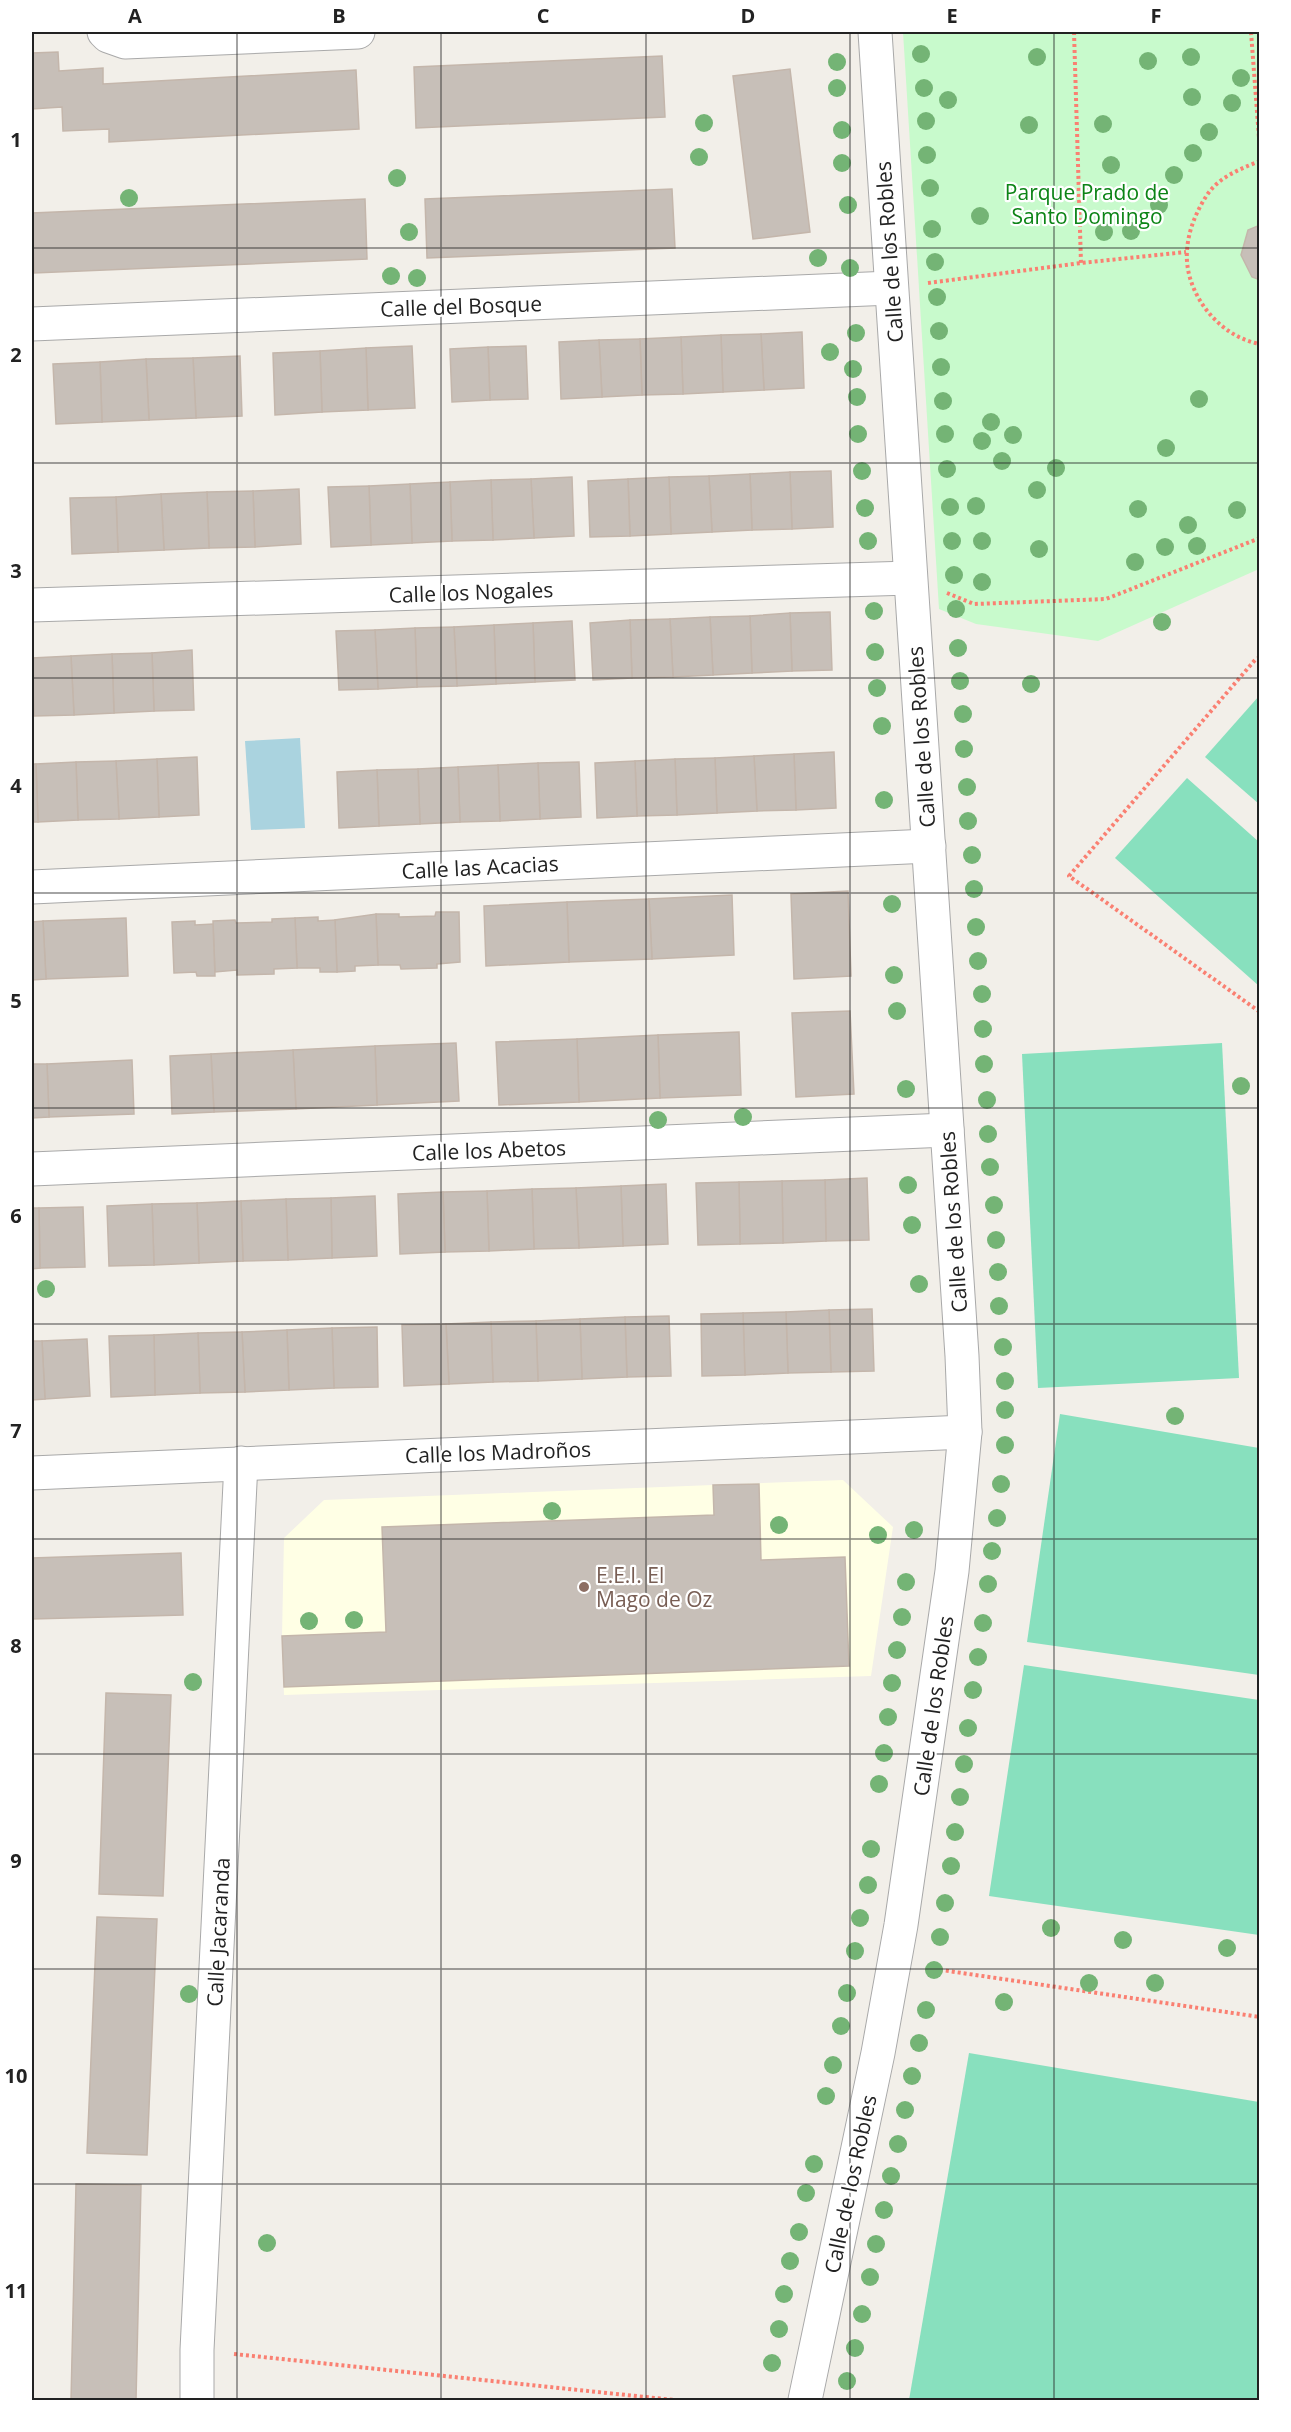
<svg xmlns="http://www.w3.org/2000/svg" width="1291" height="2432" viewBox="0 0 1291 2432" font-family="'Open Sans',sans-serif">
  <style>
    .education { fill: #ffffe5 }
    .park { fill: #c8facc }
    .pitch { fill: #88e0be }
    .water { fill: #aad3df }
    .building { fill: #c7bfb8; stroke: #c4b6ab; stroke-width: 1.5 }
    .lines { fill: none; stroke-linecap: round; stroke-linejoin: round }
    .street-casing { stroke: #a9a9a9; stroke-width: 35 }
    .path { stroke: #fa8072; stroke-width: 4; stroke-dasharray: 3 3; stroke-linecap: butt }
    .street { stroke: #fff; stroke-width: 33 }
    .tree { fill: #74b475 }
    .grid { fill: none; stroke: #222; stroke-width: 1.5; stroke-opacity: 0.55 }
    .education-dot { fill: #8d6e63; stroke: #fff; stroke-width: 2 }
    .labels { text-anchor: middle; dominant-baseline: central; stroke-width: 4.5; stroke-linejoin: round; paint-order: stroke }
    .park-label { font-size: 21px; fill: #0c8416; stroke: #fff }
    .street-label { font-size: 21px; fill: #222; stroke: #fff }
    .education-label { font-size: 21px; fill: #785e54; stroke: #fff; text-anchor: start }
    .neatline { fill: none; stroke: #222; stroke-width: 2 }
    .grid-label { font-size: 20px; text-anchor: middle; font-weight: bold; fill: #222 }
  </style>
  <rect width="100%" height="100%" fill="#f2efe9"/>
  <!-- education -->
  <polygon class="education" points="843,1480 893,1527 871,1676 284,1695 282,1636 284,1538 324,1500"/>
  <!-- park -->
  <polygon class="park" points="903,32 1259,32 1259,569 1098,641 976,624 939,609"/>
  <!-- pitch -->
  <g class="pitch">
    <polygon points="1259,696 1259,804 1205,757"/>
    <polygon points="1187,778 1259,842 1259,986 1115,858"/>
    <polygon points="1222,1043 1239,1378 1038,1388 1022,1054"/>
    <polygon points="1060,1414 1259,1448 1259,1675 1027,1642"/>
    <polygon points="1024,1665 1259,1700 1259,1935 989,1896"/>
    <polygon points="969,2053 1259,2102 1259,2400 909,2400"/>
  </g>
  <!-- water -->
  <polygon class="water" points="300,738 305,828 251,830 245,741"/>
  <!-- building -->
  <g class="building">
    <polygon points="58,52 59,71 103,68 103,84 356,70 359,129 109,142 109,129 63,131 62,107 32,109 32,53"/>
    <polygon points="662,56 665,117 416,128 414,67"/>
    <polygon points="790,69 810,232 753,239 733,76"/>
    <polygon points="672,189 675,248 427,258 425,199"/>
    <polygon points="365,199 367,259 34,273 32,213"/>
    <polygon points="1260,225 1260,280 1252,277 1241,255 1248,230"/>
    <polygon points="802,332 804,388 764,390 761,334"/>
    <polygon points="761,334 764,390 723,392 721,335"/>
    <polygon points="721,335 723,392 683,394 681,337"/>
    <polygon points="681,337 683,394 642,395 640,339"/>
    <polygon points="640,339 642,395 602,397 599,340"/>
    <polygon points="599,340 602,397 561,399 559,342"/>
    <polygon points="412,346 415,408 368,410 366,348"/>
    <polygon points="526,346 528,399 490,400 488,347"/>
    <polygon points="488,347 490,400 452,402 450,349"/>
    <polygon points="366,348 368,410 322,412 320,351"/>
    <polygon points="320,351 322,412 275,415 273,353"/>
    <polygon points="240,356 242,416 196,418 193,358"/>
    <polygon points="193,358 196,418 149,420 146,359"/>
    <polygon points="146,359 149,420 102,422 100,362"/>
    <polygon points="100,362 102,422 56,424 53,364"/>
    <polygon points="831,471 833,527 792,529 790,472"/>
    <polygon points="790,472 792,529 752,530 750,474"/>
    <polygon points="750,474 752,530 712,532 709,476"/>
    <polygon points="709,476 712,532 671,534 669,477"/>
    <polygon points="572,477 574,536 534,538 531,479"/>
    <polygon points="669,477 671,534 630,536 628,479"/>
    <polygon points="531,479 534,538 493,540 491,480"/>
    <polygon points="628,479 630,536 590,537 588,481"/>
    <polygon points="491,480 493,540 452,541 450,482"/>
    <polygon points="450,482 452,541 412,543 410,484"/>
    <polygon points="410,484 412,543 371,545 369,486"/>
    <polygon points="369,486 371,545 331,547 328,487"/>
    <polygon points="299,489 301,544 255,547 253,491"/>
    <polygon points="253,491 255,547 209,548 207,492"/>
    <polygon points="207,492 209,548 164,550 161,494"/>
    <polygon points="161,494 164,550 118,552 116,497"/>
    <polygon points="116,497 118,552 72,554 70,498"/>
    <polygon points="830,612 832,670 792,671 790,613"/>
    <polygon points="790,613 792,671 752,673 750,616"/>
    <polygon points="750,616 752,673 713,675 710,617"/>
    <polygon points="710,617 713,675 673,677 670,619"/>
    <polygon points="670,619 673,677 632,678 630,620"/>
    <polygon points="630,620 632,678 593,680 590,623"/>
    <polygon points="572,621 575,680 535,682 533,623"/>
    <polygon points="533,623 535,682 496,684 494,625"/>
    <polygon points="494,625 496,684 457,686 454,627"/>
    <polygon points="454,627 457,686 417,687 415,628"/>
    <polygon points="415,628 417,687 378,689 375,630"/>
    <polygon points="375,630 378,689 339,690 336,631"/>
    <polygon points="192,650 194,710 154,711 152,653"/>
    <polygon points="152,653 154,711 114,713 112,654"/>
    <polygon points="112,654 114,713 74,715 71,656"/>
    <polygon points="71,656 74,715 34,716 32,658"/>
    <polygon points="834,752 836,808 796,810 794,754"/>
    <polygon points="794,754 796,810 757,811 754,756"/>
    <polygon points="754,756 757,811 717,813 715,758"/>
    <polygon points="197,757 199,815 159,817 157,759"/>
    <polygon points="715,758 717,813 677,815 675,759"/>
    <polygon points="157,759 159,817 119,819 116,761"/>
    <polygon points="675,759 677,815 637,816 635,761"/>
    <polygon points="116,761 119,819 78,820 76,762"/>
    <polygon points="635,761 637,816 597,818 595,763"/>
    <polygon points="76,762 78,820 38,822 36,764"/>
    <polygon points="579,762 581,817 540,819 538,763"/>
    <polygon points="538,763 540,819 500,821 498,765"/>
    <polygon points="32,764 36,764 38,822 32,822"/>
    <polygon points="498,765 500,821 460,822 458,767"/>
    <polygon points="458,767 460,822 420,824 418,769"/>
    <polygon points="418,769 420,824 379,826 377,770"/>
    <polygon points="377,770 379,826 339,828 337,772"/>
    <polygon points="848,891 851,976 794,979 791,894"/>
    <polygon points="732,895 734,955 652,959 649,899"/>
    <polygon points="649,899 652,959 569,962 567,902"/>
    <polygon points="567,902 569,962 486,966 484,906"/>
    <polygon points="436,912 459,912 460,962 437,964 437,968 401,969 400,965 378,965 376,914 399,914 399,917 435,916"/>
    <polygon points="376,914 378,965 355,966 355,971 337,972 335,920"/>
    <polygon points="318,917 318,921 335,920 337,972 320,972 320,968 297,968 295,918"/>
    <polygon points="126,918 128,976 46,979 43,921"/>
    <polygon points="295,918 297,968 274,969 274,974 237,975 237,970 215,972 213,921 235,920 236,923 272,922 272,919"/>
    <polygon points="43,921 46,979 32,980 32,922"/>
    <polygon points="195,921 195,925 213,924 215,976 197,976 196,972 174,973 172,922"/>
    <polygon points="850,1011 854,1094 796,1097 792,1013"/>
    <polygon points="739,1032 741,1095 660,1098 658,1035"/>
    <polygon points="658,1035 660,1098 579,1102 577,1039"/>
    <polygon points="577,1039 579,1102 499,1105 496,1042"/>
    <polygon points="456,1043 459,1101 377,1105 375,1046"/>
    <polygon points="375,1046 377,1105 296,1109 293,1050"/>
    <polygon points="293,1050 296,1109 214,1112 211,1054"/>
    <polygon points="211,1054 214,1112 172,1114 170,1056"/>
    <polygon points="132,1060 134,1114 49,1117 47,1064"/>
    <polygon points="32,1064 47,1064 49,1117 32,1118"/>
    <polygon points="867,1178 869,1240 826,1241 825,1180"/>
    <polygon points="825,1180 826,1241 783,1243 782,1181"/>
    <polygon points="782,1181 783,1243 740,1244 739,1182"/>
    <polygon points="739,1182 740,1244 698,1245 696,1183"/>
    <polygon points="666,1184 668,1244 623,1246 621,1186"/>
    <polygon points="621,1186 623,1246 579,1248 576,1188"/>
    <polygon points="576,1188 579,1248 534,1249 532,1189"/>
    <polygon points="532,1189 534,1249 489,1251 487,1191"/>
    <polygon points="487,1191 489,1251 445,1252 443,1192"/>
    <polygon points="443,1192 445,1252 400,1254 398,1194"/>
    <polygon points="375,1196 377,1256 332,1258 331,1198"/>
    <polygon points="331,1198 332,1258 288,1260 286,1199"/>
    <polygon points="286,1199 288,1260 243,1261 241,1201"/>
    <polygon points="241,1201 243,1261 199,1263 197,1203"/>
    <polygon points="197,1203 199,1263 154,1265 152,1204"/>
    <polygon points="152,1204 154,1265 109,1266 107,1206"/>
    <polygon points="83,1207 85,1267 40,1268 39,1208"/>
    <polygon points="32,1208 39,1208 40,1268 32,1269"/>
    <polygon points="872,1309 874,1371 831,1372 829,1310"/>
    <polygon points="829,1310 831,1372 788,1373 786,1312"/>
    <polygon points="786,1312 788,1373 745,1375 743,1313"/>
    <polygon points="743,1313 745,1375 702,1376 701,1314"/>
    <polygon points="669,1316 671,1376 627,1377 625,1317"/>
    <polygon points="625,1317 627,1377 582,1379 580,1319"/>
    <polygon points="580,1319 582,1379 538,1381 536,1321"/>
    <polygon points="536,1321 538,1381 493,1382 491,1322"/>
    <polygon points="491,1322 493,1382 449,1384 446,1324"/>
    <polygon points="446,1324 449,1384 404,1386 402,1325"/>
    <polygon points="377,1327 378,1387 334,1388 332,1328"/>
    <polygon points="332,1328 334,1388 289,1390 287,1330"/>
    <polygon points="287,1330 289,1390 245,1392 242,1332"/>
    <polygon points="242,1332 245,1392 200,1393 198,1333"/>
    <polygon points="198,1333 200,1393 155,1395 154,1335"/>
    <polygon points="154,1335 155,1395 111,1397 109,1336"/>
    <polygon points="87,1339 90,1396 45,1399 42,1341"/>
    <polygon points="32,1341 42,1341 45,1399 32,1400"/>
    <polygon points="759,1484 761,1560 845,1557 849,1666 284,1687 282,1636 386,1632 382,1527 714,1515 713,1485"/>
    <polygon points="181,1553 183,1615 32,1619 32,1558"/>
    <polygon points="106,1693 171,1695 163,1896 99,1894"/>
    <polygon points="97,1917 157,1919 147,2155 87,2153"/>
    <polygon points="76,2184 141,2185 136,2400 71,2400"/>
  </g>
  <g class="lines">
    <!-- street casing -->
    <g class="street-casing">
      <g id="street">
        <polyline points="104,32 108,36 125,42 358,32"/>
        <polyline points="32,324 891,288"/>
        <polyline points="32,605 910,578"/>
        <polyline points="32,887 929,846"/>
        <polyline points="32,1169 947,1130"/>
        <polyline points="32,1473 965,1432"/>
        <polyline points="197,2400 197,2350 241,1463"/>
        <polyline points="805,2400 878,2053 901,1925 952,1571 965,1432 962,1356 875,32"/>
      </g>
    </g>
    <!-- path -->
    <g class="path">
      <polyline points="1074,32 1081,263"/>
      <polyline points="1251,32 1260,151"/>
      <path d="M1260,161C1240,169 1219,177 1207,195C1196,212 1188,231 1187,251C1184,293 1219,337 1260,344"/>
      <polyline points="928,283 1081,263 1186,252"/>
      <polyline points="947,593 974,604 1106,599 1260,538"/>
      <polyline points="1260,657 1255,660 1069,876 1260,1012"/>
      <polyline points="928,1968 1260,2017"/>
      <polyline points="234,2354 674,2400"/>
    </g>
    <!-- street -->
    <use href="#street" class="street"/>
  </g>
  <!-- trees -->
  <g class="tree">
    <circle cx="921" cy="54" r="9"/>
    <circle cx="1037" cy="57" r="9"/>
    <circle cx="1191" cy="57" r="9"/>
    <circle cx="1148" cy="61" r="9"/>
    <circle cx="837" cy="62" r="9"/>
    <circle cx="1241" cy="78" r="9"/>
    <circle cx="837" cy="88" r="9"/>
    <circle cx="924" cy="88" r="9"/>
    <circle cx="1192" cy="97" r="9"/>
    <circle cx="948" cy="100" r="9"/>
    <circle cx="1232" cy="103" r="9"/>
    <circle cx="926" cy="121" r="9"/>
    <circle cx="704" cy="123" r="9"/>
    <circle cx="1103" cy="124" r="9"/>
    <circle cx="1029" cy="125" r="9"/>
    <circle cx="842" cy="130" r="9"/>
    <circle cx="1209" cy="132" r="9"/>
    <circle cx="1193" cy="153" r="9"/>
    <circle cx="927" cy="155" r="9"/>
    <circle cx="699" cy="157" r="9"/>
    <circle cx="842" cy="163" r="9"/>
    <circle cx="1111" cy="165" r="9"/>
    <circle cx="1174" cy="175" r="9"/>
    <circle cx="397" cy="178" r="9"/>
    <circle cx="930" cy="188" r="9"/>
    <circle cx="129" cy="198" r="9"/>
    <circle cx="848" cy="205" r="9"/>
    <circle cx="1159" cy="205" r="9"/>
    <circle cx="980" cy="216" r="9"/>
    <circle cx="932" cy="229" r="9"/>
    <circle cx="1131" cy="231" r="9"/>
    <circle cx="409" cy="232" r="9"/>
    <circle cx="1104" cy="232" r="9"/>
    <circle cx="818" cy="258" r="9"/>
    <circle cx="935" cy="262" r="9"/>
    <circle cx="850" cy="268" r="9"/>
    <circle cx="391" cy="276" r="9"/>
    <circle cx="417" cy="278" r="9"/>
    <circle cx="937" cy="297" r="9"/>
    <circle cx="939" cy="331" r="9"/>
    <circle cx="856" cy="333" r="9"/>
    <circle cx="830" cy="352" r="9"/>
    <circle cx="941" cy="367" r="9"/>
    <circle cx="853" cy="369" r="9"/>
    <circle cx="857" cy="397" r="9"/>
    <circle cx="1199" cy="399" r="9"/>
    <circle cx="943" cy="401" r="9"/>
    <circle cx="991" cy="422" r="9"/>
    <circle cx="858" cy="434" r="9"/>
    <circle cx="945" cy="434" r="9"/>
    <circle cx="1013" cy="435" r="9"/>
    <circle cx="982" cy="441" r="9"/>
    <circle cx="1166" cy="448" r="9"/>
    <circle cx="1002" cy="461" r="9"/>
    <circle cx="1056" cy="468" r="9"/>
    <circle cx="947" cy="469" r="9"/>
    <circle cx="862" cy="471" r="9"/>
    <circle cx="1037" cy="490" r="9"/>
    <circle cx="976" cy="506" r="9"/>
    <circle cx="950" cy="507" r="9"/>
    <circle cx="865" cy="508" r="9"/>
    <circle cx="1138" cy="509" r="9"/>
    <circle cx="1237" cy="510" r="9"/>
    <circle cx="1188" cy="525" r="9"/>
    <circle cx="868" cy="541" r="9"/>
    <circle cx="952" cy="541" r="9"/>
    <circle cx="982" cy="541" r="9"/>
    <circle cx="1197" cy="546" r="9"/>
    <circle cx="1165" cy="547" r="9"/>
    <circle cx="1039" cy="549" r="9"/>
    <circle cx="1135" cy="562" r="9"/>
    <circle cx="954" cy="575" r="9"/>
    <circle cx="982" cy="582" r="9"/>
    <circle cx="956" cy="609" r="9"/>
    <circle cx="874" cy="611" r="9"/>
    <circle cx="1162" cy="622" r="9"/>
    <circle cx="958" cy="648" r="9"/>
    <circle cx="875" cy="652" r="9"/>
    <circle cx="960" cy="681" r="9"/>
    <circle cx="1031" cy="684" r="9"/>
    <circle cx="877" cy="688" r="9"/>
    <circle cx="963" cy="714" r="9"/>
    <circle cx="882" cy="726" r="9"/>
    <circle cx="964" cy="749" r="9"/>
    <circle cx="967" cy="787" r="9"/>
    <circle cx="884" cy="800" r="9"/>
    <circle cx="968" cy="821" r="9"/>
    <circle cx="972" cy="855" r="9"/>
    <circle cx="974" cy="889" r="9"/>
    <circle cx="892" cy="904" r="9"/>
    <circle cx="976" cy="927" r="9"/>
    <circle cx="978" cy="961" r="9"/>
    <circle cx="894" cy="975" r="9"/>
    <circle cx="982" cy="994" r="9"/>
    <circle cx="897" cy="1011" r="9"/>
    <circle cx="983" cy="1029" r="9"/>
    <circle cx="984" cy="1064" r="9"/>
    <circle cx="1241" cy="1086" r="9"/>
    <circle cx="906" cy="1089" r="9"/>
    <circle cx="987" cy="1100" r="9"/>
    <circle cx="743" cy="1117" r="9"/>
    <circle cx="658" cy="1120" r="9"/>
    <circle cx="988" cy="1134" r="9"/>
    <circle cx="990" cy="1167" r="9"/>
    <circle cx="908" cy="1185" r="9"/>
    <circle cx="994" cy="1205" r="9"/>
    <circle cx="912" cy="1225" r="9"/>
    <circle cx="996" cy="1240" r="9"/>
    <circle cx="998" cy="1272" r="9"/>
    <circle cx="919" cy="1284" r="9"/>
    <circle cx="46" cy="1289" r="9"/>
    <circle cx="999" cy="1306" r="9"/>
    <circle cx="1003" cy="1347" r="9"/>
    <circle cx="1005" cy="1381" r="9"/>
    <circle cx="1005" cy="1410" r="9"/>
    <circle cx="1175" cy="1416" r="9"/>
    <circle cx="1005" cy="1445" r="9"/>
    <circle cx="1001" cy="1484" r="9"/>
    <circle cx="552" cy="1511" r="9"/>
    <circle cx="997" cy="1518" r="9"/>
    <circle cx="779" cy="1525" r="9"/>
    <circle cx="914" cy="1530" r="9"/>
    <circle cx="878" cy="1535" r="9"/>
    <circle cx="992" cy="1551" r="9"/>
    <circle cx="906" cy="1582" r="9"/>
    <circle cx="988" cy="1584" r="9"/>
    <circle cx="902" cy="1617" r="9"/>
    <circle cx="354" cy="1620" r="9"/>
    <circle cx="309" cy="1621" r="9"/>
    <circle cx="983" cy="1623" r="9"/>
    <circle cx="897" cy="1650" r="9"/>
    <circle cx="978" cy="1657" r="9"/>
    <circle cx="193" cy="1682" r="9"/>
    <circle cx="892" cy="1683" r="9"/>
    <circle cx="973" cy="1690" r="9"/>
    <circle cx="888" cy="1717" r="9"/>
    <circle cx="968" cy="1728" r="9"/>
    <circle cx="884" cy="1753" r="9"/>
    <circle cx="964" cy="1764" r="9"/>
    <circle cx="879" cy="1784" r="9"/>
    <circle cx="960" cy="1797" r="9"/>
    <circle cx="955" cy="1832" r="9"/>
    <circle cx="871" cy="1849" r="9"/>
    <circle cx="951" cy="1866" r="9"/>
    <circle cx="868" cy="1885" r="9"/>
    <circle cx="945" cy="1903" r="9"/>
    <circle cx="860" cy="1918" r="9"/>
    <circle cx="1051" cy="1928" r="9"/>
    <circle cx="940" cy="1937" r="9"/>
    <circle cx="1123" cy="1940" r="9"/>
    <circle cx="1227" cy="1948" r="9"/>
    <circle cx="855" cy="1951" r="9"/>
    <circle cx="934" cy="1970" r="9"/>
    <circle cx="1089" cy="1983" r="9"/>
    <circle cx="1155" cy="1983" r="9"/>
    <circle cx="847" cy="1993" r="9"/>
    <circle cx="189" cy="1994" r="9"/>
    <circle cx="1004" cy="2002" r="9"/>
    <circle cx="926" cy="2010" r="9"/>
    <circle cx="841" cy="2026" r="9"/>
    <circle cx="919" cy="2043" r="9"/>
    <circle cx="833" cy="2065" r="9"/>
    <circle cx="912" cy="2076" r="9"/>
    <circle cx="826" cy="2096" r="9"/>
    <circle cx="905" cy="2110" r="9"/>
    <circle cx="898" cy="2144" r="9"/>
    <circle cx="814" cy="2164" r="9"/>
    <circle cx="891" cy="2176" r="9"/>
    <circle cx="806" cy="2193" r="9"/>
    <circle cx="884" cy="2210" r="9"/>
    <circle cx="799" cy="2232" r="9"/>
    <circle cx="267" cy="2243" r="9"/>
    <circle cx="876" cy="2244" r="9"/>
    <circle cx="790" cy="2261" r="9"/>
    <circle cx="870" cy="2277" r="9"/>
    <circle cx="784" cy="2294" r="9"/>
    <circle cx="862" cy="2314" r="9"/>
    <circle cx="779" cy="2329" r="9"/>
    <circle cx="855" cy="2348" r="9"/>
    <circle cx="772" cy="2363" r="9"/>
    <circle cx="847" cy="2381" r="9"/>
  </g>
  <!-- grid -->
  <path class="grid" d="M237,32V2400M441,32V2400M646,32V2400M850,32V2400M1054,32V2400M32,248H1260M32,463H1260M32,678H1260M32,893H1260M32,1108H1260M32,1324H1260M32,1539H1260M32,1754H1260M32,1969H1260M32,2184H1260"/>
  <!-- markers -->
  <circle class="education-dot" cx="584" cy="1587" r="6"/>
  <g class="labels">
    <!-- park labels -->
    <g class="park-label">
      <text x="1087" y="192">Parque Prado de<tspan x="1087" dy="24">Santo Domingo</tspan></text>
    </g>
    <!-- street labels -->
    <g class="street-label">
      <text transform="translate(889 252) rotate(-94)">Calle de los Robles</text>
      <text transform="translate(461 306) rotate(-2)">Calle del Bosque</text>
      <text transform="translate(471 592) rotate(-2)">Calle los Nogales</text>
      <text transform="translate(921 737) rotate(-94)">Calle de los Robles</text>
      <text transform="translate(480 867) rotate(-3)">Calle las Acacias</text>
      <text transform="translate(489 1150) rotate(-2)">Calle los Abetos</text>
      <text transform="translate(953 1222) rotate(-94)">Calle de los Robles</text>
      <text transform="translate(498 1452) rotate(-2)">Calle los Madroños</text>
      <text transform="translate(933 1706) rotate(-82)">Calle de los Robles</text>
      <text transform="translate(218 1932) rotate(-87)">Calle Jacaranda</text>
      <text transform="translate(850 2184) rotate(-78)">Calle de los Robles</text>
    </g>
    <!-- education labels -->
    <g class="education-label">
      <text x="596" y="1575">E.E.I. El<tspan x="596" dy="24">Mago de Oz</tspan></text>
    </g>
  </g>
  <!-- border -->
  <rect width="1291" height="2432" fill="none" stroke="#ffffff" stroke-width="66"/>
  <rect x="33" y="33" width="1225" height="2366" class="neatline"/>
  <g class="grid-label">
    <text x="135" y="23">A</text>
    <text x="339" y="23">B</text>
    <text x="543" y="23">C</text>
    <text x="748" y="23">D</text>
    <text x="952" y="23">E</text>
    <text x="1156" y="23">F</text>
    <text x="16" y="147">1</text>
    <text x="16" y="362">2</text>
    <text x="16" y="578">3</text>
    <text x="16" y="793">4</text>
    <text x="16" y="1008">5</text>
    <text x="16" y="1223">6</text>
    <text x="16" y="1438">7</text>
    <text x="16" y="1653">8</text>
    <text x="16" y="1868">9</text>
    <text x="16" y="2083">10</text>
    <text x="16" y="2298">11</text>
  </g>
</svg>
